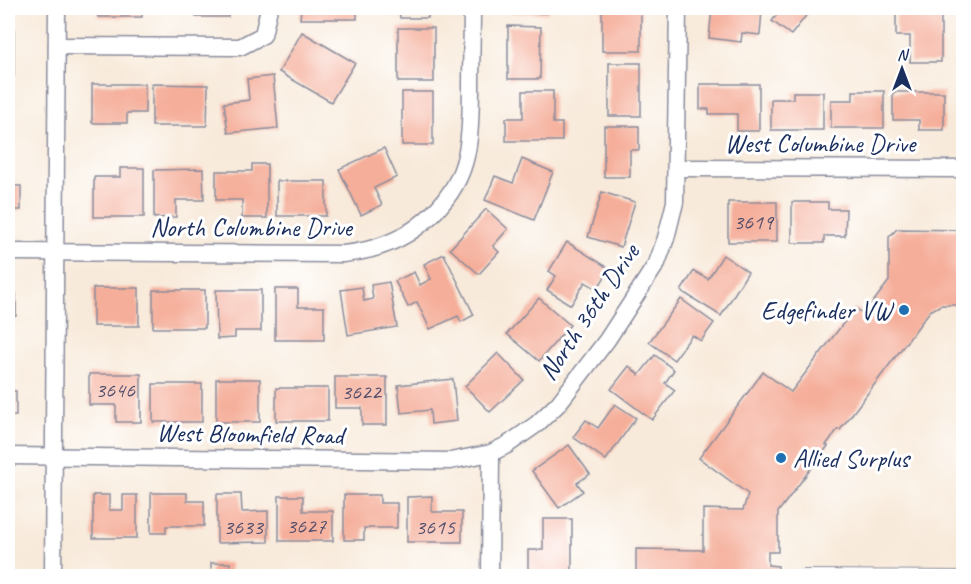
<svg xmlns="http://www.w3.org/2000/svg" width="971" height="584" viewBox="0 0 971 584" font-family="Caveat,sans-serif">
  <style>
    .building { fill: #f5ae9a }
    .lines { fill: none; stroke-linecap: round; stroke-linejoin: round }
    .lane-casing { stroke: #8a8c9c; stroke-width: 10 }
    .street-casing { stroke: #8a8c9c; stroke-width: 19 }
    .lane { stroke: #fff; stroke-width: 8 }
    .street { stroke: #fff; stroke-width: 16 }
    .poi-dot { fill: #1f6fb2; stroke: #fff; stroke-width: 2 }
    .labels { text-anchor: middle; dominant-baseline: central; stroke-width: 6; stroke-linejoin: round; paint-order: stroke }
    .number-label { font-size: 22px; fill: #524f6d }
    .street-label { font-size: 26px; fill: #1b2f5e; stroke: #fff }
    .poi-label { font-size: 26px; fill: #1b2f5e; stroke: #fff; text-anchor: end }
  </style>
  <rect width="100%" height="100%" fill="#fff"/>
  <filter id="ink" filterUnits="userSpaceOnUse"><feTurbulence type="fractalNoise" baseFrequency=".0167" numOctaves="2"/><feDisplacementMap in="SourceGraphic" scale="12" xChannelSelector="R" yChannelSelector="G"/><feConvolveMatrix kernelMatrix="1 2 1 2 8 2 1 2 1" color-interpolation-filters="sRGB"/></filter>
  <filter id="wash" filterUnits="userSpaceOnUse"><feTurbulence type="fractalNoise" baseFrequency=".008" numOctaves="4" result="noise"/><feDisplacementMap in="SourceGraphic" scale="24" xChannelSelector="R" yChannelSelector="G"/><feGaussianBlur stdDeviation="1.35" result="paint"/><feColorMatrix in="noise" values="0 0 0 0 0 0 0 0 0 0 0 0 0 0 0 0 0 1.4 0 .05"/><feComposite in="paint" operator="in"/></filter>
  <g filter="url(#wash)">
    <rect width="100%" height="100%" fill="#f8eada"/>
    <g id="blocks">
      <!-- building -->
      <g class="building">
        <rect x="98" y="8" width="44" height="9"/>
        <rect x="196" y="8" width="32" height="9"/>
        <polygon points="301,8 357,8 357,19 300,19"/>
        <polygon points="399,8 428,8 428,18 400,18"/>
        <rect x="508" y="8" width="40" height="5"/>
        <rect x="602" y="8" width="39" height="43"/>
        <polygon points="712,8 762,10 760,35 742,33 741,42 709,38"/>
        <polygon points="782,8 812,8 791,35 772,21"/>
        <polygon points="896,8 941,8 941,62 910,62 910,36 896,36"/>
        <polygon points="508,26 541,27 540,79 508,79"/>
        <rect x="398" y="28" width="36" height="54"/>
        <rect x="8" y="30" width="6" height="46"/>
        <polygon points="302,32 355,63 331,102 279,72"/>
        <rect x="609" y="63" width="32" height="53"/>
        <polygon points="273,76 278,128 228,133 224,103 249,100 247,79"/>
        <polygon points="92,84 145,84 145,113 127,113 127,123 92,123"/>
        <polygon points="152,84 208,85 207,126 152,126"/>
        <polygon points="700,84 759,84 759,131 737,131 737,114 709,114 709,109 700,109"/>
        <polygon points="523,91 553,91 553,123 562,123 562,141 506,141 506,118 523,118"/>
        <polygon points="853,91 884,91 884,128 831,128 831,100 853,100"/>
        <rect x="8" y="92" width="4" height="44"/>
        <rect x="402" y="92" width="31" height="53"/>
        <polygon points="793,92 823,92 823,130 771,130 771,99 793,99"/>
        <polygon points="893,92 944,92 944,130 919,130 919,120 893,120"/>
        <polygon points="604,126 639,126 639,150 630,150 630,177 604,177"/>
        <polygon points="384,148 397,177 374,188 382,205 361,215 339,169"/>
        <polygon points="522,159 553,172 534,220 485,200 495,176 513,183"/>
        <polygon points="252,164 267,164 267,218 242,218 242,200 216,200 216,171 252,171"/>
        <polygon points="120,168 144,168 144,217 94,217 94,177 120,177"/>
        <polygon points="203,169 204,200 176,200 176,217 154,218 154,170"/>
        <rect x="277" y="181" width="49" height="35"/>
        <rect x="8" y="186" width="13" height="24"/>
        <polygon points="602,192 635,202 621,247 588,237"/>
        <rect x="728" y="202" width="49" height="40"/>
        <polygon points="792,202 828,202 828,209 846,209 845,236 824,236 824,243 792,243"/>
        <polygon points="486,209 508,229 493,246 499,252 479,274 450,249"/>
        <polygon points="897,229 964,230 964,305 941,305 930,311 840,430 838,429 826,445 828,446 778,512 778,552 768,552 768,565 778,566 778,576 636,576 636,549 703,550 703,509 743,510 748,494 699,458 763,372 791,392 855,308 864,314 889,281 889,237"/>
        <polygon points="567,242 610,269 597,289 585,282 571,305 547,290 556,276 549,271"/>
        <polygon points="444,254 474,315 461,322 458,316 430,329 417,302 408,307 395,281 414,272 420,285 431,279 424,264"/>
        <polygon points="723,255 748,272 721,316 681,291 694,271 708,279"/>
        <polygon points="389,282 397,327 348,335 341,290 362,287 364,301 373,299 371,285"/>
        <rect x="93" y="288" width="46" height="38"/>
        <polygon points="275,289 298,289 298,307 324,307 324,340 275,340"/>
        <rect x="153" y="290" width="52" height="38"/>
        <polygon points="216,290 261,290 261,331 235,331 235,338 217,339"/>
        <rect x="8" y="293" width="8" height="23"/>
        <polygon points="539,298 570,325 539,361 507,334"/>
        <polygon points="681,299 714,323 701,341 692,335 674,360 649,342"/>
        <polygon points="498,353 524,380 490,412 465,386"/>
        <polygon points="655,355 674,370 665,383 675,390 652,420 611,389 629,366 639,375"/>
        <polygon points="89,374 141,374 141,422 116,422 116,405 89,405"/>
        <polygon points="335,377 387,377 387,425 362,425 362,408 335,408"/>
        <rect x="216" y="379" width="44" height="43"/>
        <polygon points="453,379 457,421 431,424 430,410 401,413 398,385"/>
        <rect x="153" y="384" width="49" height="38"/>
        <rect x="276" y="388" width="52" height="33"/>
        <rect x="8" y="391" width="8" height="25"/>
        <polygon points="615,404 636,418 606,460 573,437 586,420 598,428"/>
        <polygon points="569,445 590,474 577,483 583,491 559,508 532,471"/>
        <polygon points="151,493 187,493 187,501 204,501 204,526 166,526 166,533 151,533"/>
        <polygon points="217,494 241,494 242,512 268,511 268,542 217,543"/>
        <polygon points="93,495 109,495 109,510 123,510 123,495 137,495 137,538 93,538"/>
        <polygon points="344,495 380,495 380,503 397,503 397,528 364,528 364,540 344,540"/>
        <rect x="8" y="496" width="3" height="30"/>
        <polygon points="279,496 303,496 303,511 333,511 333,541 279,541"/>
        <polygon points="432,496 432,512 462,512 462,542 407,542 407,497"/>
        <polygon points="543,519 572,519 572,573 528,573 528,550 543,550"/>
        <rect x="211" y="563" width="19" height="13"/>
      </g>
    </g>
  </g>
  <g filter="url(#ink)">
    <use href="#blocks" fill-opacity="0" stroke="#8a8c9c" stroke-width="1.5"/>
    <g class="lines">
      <!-- lane casing -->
      <g class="lane-casing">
        <polyline id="lane" points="804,574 964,575"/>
      </g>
      <!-- street casing -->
      <g class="street-casing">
        <g id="street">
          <polyline points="57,46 240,47 263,35 269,8"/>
          <polyline points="677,168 964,169"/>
          <path d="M8,252L343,254C375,251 402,241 426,220C470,181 470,146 471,91C471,63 472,35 472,8"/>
          <polyline points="8,456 450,461 491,453 507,445 537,424 558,404 607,340 657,263 666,238 675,202 678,8"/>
          <polyline points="53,576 57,8"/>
          <polyline points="490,576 491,453"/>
        </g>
      </g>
      <!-- lane -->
      <use href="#lane" class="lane"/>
      <!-- street -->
      <use href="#street" class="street"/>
    </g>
  </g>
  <!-- markers -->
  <g class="poi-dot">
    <circle cx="904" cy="310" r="6"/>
    <circle cx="781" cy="458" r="6"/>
  </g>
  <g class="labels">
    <!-- number labels -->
    <g class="number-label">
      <text x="753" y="222">3619</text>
      <text x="115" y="390">3646</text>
      <text x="361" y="392">3622</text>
      <text x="306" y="526">3627</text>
      <text x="243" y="527">3633</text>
      <text x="435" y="527">3615</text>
    </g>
    <!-- street labels -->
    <g class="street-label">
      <text x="820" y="143">West Columbine Drive</text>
      <text x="251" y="227">North Columbine Drive</text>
      <text transform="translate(589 312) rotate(-56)">North 36th Drive</text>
      <text transform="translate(250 434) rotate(1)">West Bloomfield Road</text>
    </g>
    <!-- poi labels -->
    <g class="poi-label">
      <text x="892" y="310">Edgefinder VW</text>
      <text x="793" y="458" text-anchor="start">Allied Surplus</text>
    </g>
  </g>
  <!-- margin -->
  <rect width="971" height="584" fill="none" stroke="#fff" stroke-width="30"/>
  <!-- north arrow -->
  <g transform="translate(902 69)" stroke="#ffffff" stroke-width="4.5" paint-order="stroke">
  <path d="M0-4.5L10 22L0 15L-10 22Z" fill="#1b2f5e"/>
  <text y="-9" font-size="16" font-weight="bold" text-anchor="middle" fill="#1b2f5e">N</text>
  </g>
</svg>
